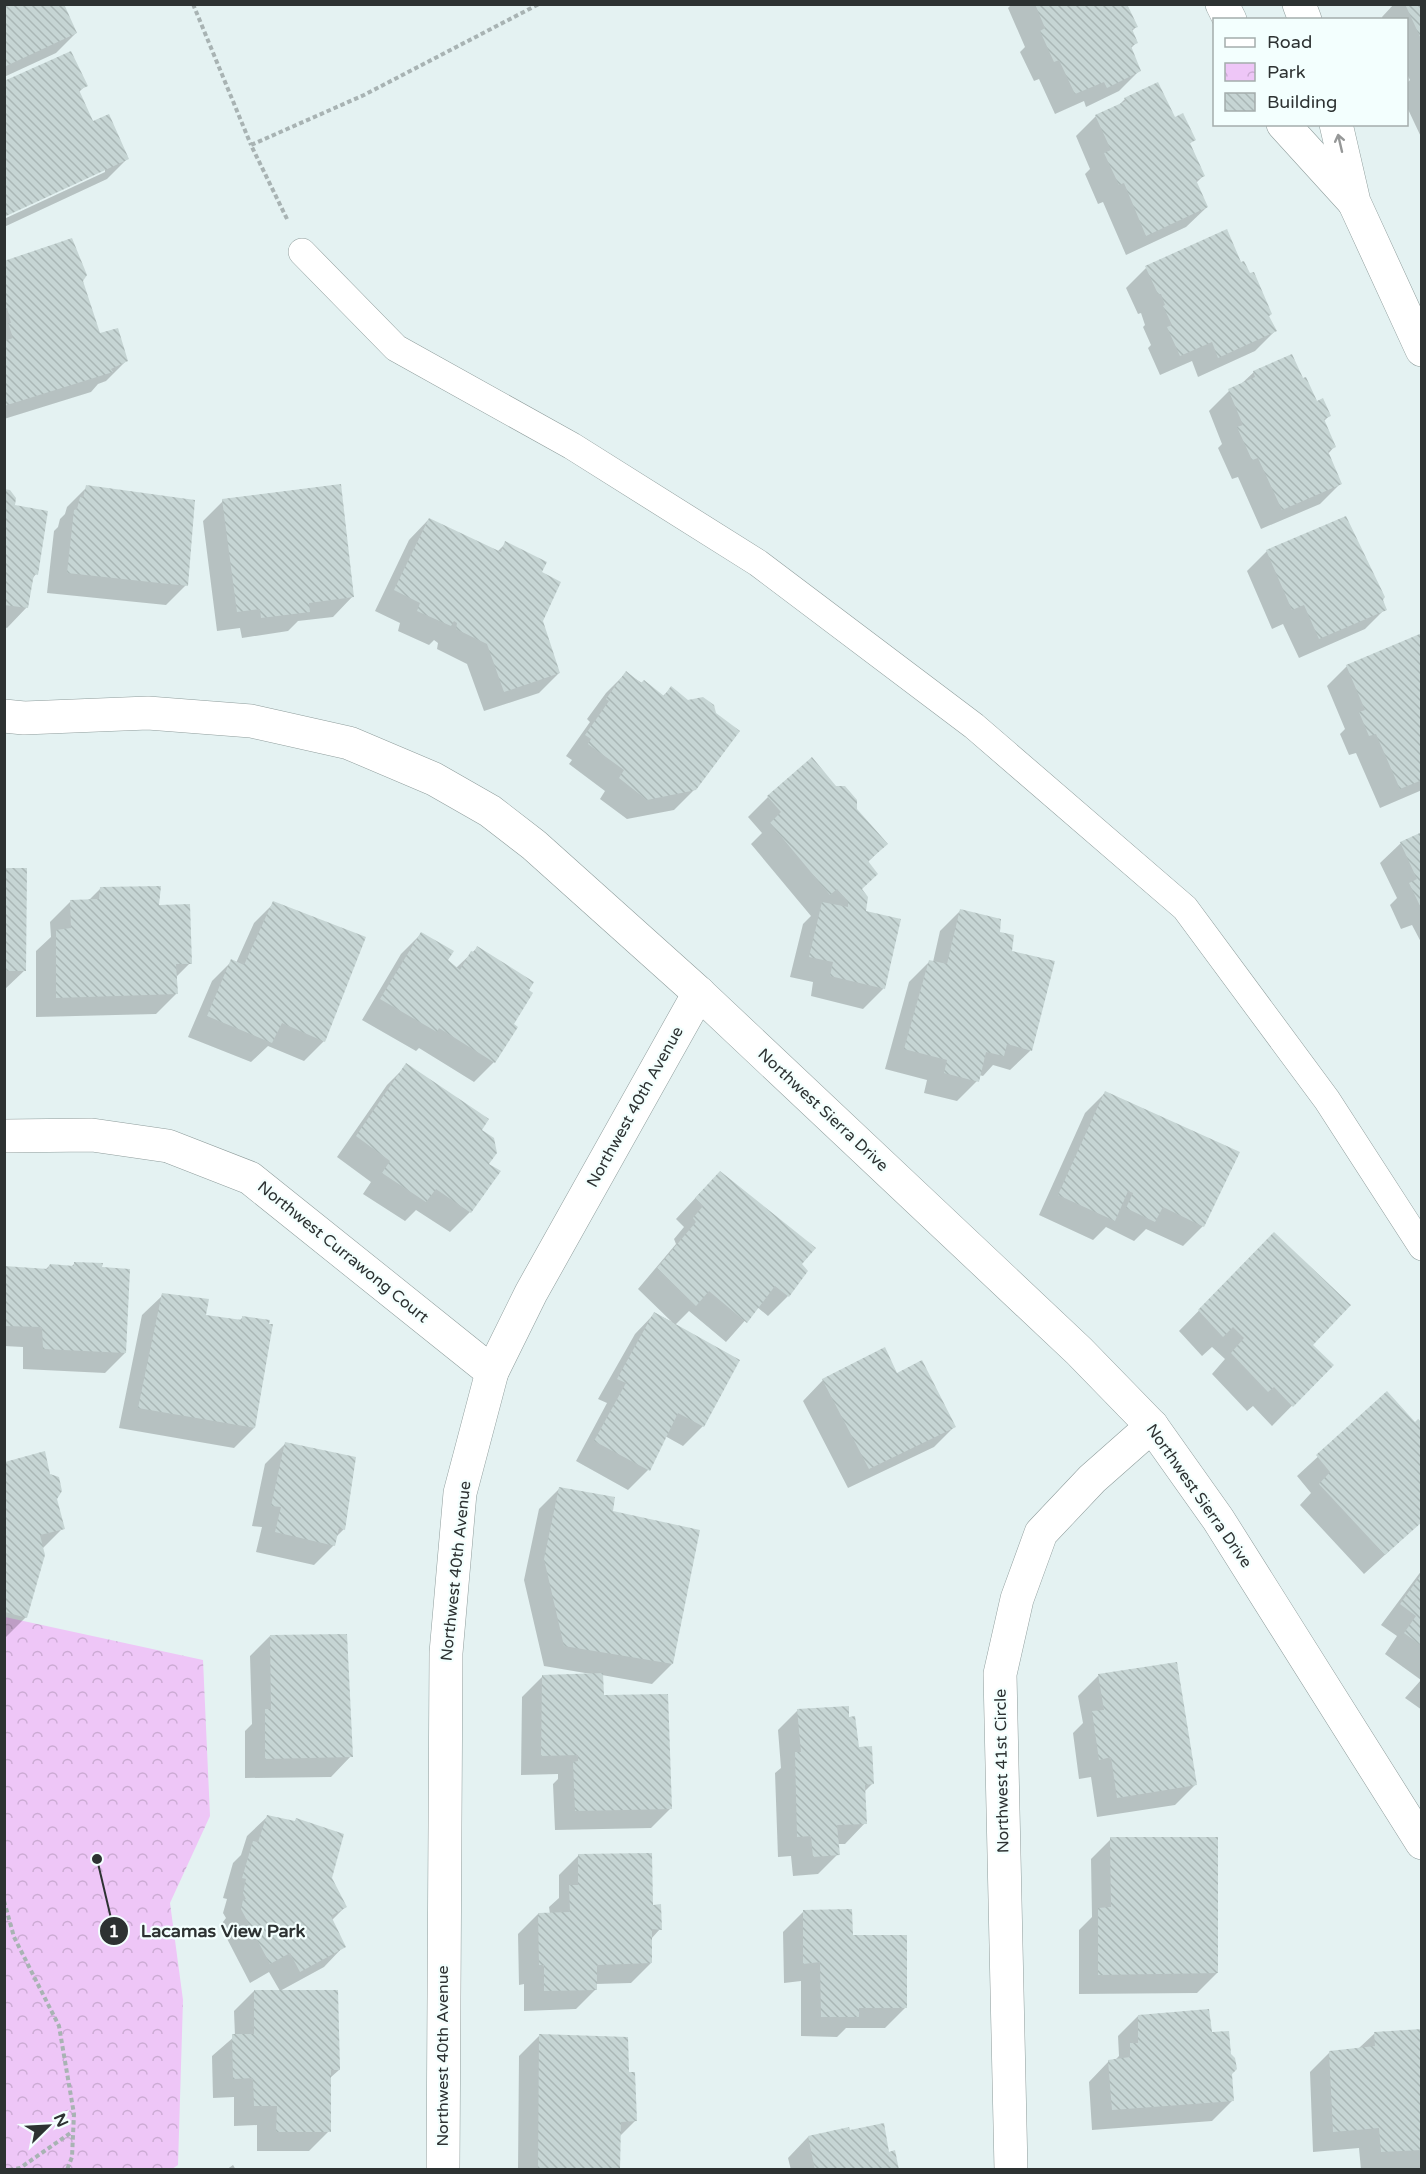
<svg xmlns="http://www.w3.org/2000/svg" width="1426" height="2174" viewBox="0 0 1426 2174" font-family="'Varela Round',sans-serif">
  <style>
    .park { fill: url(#park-crowns) }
    .shadow { fill: #0003 }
    .building { fill: url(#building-back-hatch) }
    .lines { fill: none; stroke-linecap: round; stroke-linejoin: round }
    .service-casing { stroke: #8f9d9c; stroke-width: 28 }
    .minor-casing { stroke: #8f9d9c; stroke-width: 34 }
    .path { stroke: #a8b3b3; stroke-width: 4; stroke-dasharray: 4.5 3; stroke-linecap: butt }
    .service { stroke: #fff; stroke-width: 27 }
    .minor { stroke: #fff; stroke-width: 33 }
    .oneway { stroke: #969898 }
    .labels { text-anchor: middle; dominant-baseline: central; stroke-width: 4.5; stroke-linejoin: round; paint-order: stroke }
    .street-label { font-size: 16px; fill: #2d3232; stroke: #f3fffe }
    .leader { fill: none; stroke: #2d3232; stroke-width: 2 }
    .callout-dot { fill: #2d3232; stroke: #f3fffe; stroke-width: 2 }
    .mark-label { font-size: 18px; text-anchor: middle; font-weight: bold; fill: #fff }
    .callout-label { font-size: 18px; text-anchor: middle; font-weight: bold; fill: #2d3232; stroke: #f3fffe; stroke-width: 4.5; stroke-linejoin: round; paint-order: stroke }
  </style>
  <defs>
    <pattern id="park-crowns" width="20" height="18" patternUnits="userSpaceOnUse" patternTransform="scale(1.5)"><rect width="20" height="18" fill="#eec6f7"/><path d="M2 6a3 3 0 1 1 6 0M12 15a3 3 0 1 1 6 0" fill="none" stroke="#ccabd4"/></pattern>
    <pattern id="building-back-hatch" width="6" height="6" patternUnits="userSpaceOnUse" patternTransform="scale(1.5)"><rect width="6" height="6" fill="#c6d5d4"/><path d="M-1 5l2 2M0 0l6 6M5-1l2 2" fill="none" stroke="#aab7b6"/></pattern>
  </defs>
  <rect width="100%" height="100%" fill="#e4f2f2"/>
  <!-- park -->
  <polygon class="park" points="5,1617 203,1660 210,1816 170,1903 183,2000 178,2165 172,2169 5,2169"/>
  <!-- shadow -->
  <g class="shadow">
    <polygon points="4,4 76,33 56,53 4,77"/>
    <polygon points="1012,4 1126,4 1136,27 1131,32 1136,43 1130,49 1139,71 1119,91 1086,107 1084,101 1055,114 1039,79 1034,81 1020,52 1025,47 1008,8"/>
    <polygon points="1394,4 1422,4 1422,139 1406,105 1406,84 1410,80 1406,72 1406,20 1383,20 1382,17"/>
    <polygon points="4,83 86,85 79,92 92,122 127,159 107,179 4,227 4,219 105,172 105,169"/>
    <polygon points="1125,99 1174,119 1194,140 1189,144 1203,176 1196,183 1207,207 1186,227 1126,255 1103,202 1098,204 1085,174 1090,169 1076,136 1096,116 1117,107"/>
    <polygon points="4,262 82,281 99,335 126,361 106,381 98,384 91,392 4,419"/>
    <polygon points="1146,268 1268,317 1275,331 1255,351 1198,377 1192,361 1160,375 1148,348 1151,345 1143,327 1145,325 1141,313 1138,314 1126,288"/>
    <polygon points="1254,372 1316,403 1329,416 1324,421 1334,447 1328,454 1340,484 1320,504 1261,529 1238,477 1232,479 1218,448 1222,444 1209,411 1229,391 1240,385"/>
    <polygon points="87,487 186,585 166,605 47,593 54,531 58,527 60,519 65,514 67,507"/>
    <polygon points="4,491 14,506 36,574 32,579 27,607 7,628 4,627"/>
    <polygon points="223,501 353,596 333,617 298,621 288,631 242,638 240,628 217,631 203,521"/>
    <polygon points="429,519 497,552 506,543 540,573 541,621 559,673 539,693 484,711 467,664 437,649 438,643 434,640 429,645 398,631 400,623 375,611 409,540"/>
    <polygon points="1267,551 1382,600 1385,609 1365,629 1299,658 1283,624 1272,629 1247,571"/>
    <polygon points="1422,634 1422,790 1380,808 1356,753 1349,755 1340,734 1345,729 1327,686 1347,666"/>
    <polygon points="626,673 663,696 671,688 688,701 695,789 674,810 627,819 600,799 605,791 569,764 572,760 566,756 590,722 587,719 606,693"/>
    <polygon points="768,797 856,809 886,844 867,863 860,889 864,912 899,921 883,989 863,1009 811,996 813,982 790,977 803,924 811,916 751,844 762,833 748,817"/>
    <polygon points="1422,833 1422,944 1412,925 1401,929 1390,905 1397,898 1380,863 1401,843"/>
    <polygon points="4,870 25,970 4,990"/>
    <polygon points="100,889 158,906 190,963 175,978 176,994 156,1014 36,1017 36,951 51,937 50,922 70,902 88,901"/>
    <polygon points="274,903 324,1041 304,1061 268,1046 251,1062 188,1037 212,981 232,961 236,963 254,923"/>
    <polygon points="961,910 998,933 1031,1050 1010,1070 993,1065 983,1076 979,1075 977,1081 957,1101 924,1093 927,1080 885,1069 909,982 929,962 933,962 940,931"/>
    <polygon points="421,934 456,968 477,948 512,1024 494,1062 474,1082 419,1048 416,1051 362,1020 401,954"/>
    <polygon points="407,1065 479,1131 487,1164 470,1212 450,1232 416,1210 405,1221 363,1194 371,1182 337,1157 387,1085"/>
    <polygon points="1105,1093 1203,1226 1183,1246 1146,1229 1134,1241 1106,1227 1093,1240 1039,1215 1085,1113"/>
    <polygon points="700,1193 800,1264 788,1296 768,1316 757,1307 726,1342 689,1311 675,1325 703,1426 683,1446 665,1436 648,1470 628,1490 576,1461 607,1403 598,1399 635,1334 655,1313 672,1322 638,1289 676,1244 674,1239 684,1227 676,1219"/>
    <polygon points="1274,1234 1311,1345 1332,1365 1272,1426 1253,1406 1247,1411 1212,1374 1225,1359 1212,1347 1202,1356 1179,1331"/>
    <polygon points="75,1263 125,1353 105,1373 23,1369 23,1347 4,1346 4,1267 45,1270 50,1265 71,1267"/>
    <polygon points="163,1295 205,1316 239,1321 243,1317 268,1325 254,1428 234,1448 119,1428 142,1315"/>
    <polygon points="884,1349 896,1375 954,1427 934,1447 848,1488 803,1401 823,1380"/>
    <polygon points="1387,1393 1415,1424 1422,1521 1364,1574 1300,1505 1311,1493 1297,1476"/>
    <polygon points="285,1444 344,1529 336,1537 334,1545 314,1565 256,1552 262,1527 252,1526 265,1464"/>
    <polygon points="43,1453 63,1528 42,1549 26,1617 6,1637 4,1464"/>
    <polygon points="559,1489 611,1512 672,1664 652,1684 602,1675 603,1697 671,1808 651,1828 555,1830 553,1784 558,1779 558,1774 521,1775 522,1697 542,1677 591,1674 544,1666 524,1580 539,1509"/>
    <polygon points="1422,1570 1422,1710 1405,1698 1421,1680 1385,1654 1397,1636 1381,1625"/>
    <polygon points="270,1636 351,1756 331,1777 245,1778 245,1731 252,1724 250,1656"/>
    <polygon points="1176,1664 1196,1784 1175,1805 1097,1817 1091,1777 1079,1779 1073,1733 1083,1723 1078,1696 1098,1676"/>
    <polygon points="798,1710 848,1718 872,1784 864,1792 865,1823 845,1844 837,1844 838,1854 818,1874 793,1876 791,1856 778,1857 775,1773 781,1768 778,1730"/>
    <polygon points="268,1816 293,1822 296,1820 345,1907 331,1921 344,1946 324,1967 280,1991 269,1972 250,1983 222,1929 223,1922 226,1918 223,1913 227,1899 223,1898 233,1863 241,1855 247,1836"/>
    <polygon points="1111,1839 1217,1973 1197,1993 1079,1994 1079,1930 1092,1917 1091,1859"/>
    <polygon points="579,1855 652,1906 660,1929 651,1939 651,1963 631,1983 596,1984 596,1989 576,2009 524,2011 524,1984 519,1985 518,1934 538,1914 550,1914 549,1907 559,1898 559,1875"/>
    <polygon points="803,1912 851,1937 906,2007 885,2028 846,2028 837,2037 801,2036 801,1981 784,1983 783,1932"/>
    <polygon points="254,1991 339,2070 330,2078 329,2131 309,2151 257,2151 257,2125 234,2126 234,2097 213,2098 212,2056 235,2036 234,2011"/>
    <polygon points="1138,2016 1230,2073 1232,2101 1212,2121 1092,2130 1089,2082 1109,2061 1114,2061 1119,2056 1118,2036"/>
    <polygon points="1422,2031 1422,2169 1361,2170 1359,2148 1313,2152 1310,2072 1330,2052 1358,2049 1375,2033"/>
    <polygon points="539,2036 627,2073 635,2121 619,2137 619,2170 518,2170 519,2056"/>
    <polygon points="849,2132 888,2153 897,2170 791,2170 788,2158 808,2137"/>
    <polygon points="233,2165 236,2170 226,2170"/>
  </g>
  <!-- building -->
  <g class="building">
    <polygon points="4,4 64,4 77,33 4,67"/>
    <polygon points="1035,4 1127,4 1138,27 1132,29 1138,43 1131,46 1141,71 1107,88 1104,82 1075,94 1059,60 1054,62 1040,31 1045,28"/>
    <polygon points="1405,4 1422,4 1422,41"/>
    <polygon points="71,51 88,86 79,90 93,121 109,114 129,159 4,217 4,81"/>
    <polygon points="1158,82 1175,117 1183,113 1196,140 1190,143 1205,176 1196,180 1208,207 1146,236 1124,183 1119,185 1104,153 1111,150 1095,115 1126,101 1124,98"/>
    <polygon points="1227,229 1241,262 1244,261 1250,273 1254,272 1272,314 1269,316 1277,331 1218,358 1212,342 1180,356 1167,327 1172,325 1163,306 1165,305 1161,294 1158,294 1145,266"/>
    <polygon points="72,238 87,275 83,281 100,333 118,328 128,361 111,369 113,372 4,406 4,341 13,338 8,323 11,323 7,308 4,309 4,261"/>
    <polygon points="1292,354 1303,378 1306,377 1317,401 1323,398 1331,416 1324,419 1336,447 1328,451 1342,484 1282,510 1258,458 1252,460 1237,427 1243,425 1228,389 1255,377 1253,371"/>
    <polygon points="341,484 354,597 309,603 310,612 261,618 260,609 237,612 222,499"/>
    <polygon points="86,485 195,500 188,586 67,573 74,510 77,509 80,497 83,498"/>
    <polygon points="4,489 10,490 16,498 15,505 48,511 38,575 34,574 28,608 4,605"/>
    <polygon points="1346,516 1385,597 1383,600 1387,610 1319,639 1304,605 1292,610 1266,550"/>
    <polygon points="429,518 501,552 505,541 547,562 542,572 561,582 543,621 560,673 504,692 487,644 456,629 457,623 454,621 451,626 417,611 420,603 394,590"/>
    <polygon points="1422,633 1422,780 1400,789 1376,734 1369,736 1359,712 1365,710 1346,665"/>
    <polygon points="626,671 641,683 644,680 664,696 671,686 688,700 703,697 714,705 716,713 740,731 696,790 647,800 619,778 624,770 588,744 591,739 585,735 609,701 606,699"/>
    <polygon points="812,757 836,786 845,786 857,800 857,809 888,844 868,861 878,874 862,889 868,897 866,911 901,919 885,989 830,976 833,962 809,957 822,902 848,907 848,902 837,889 830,895 770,823 781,812 767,796"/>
    <polygon points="1422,832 1422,910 1409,883 1417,879 1400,842"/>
    <polygon points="4,868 27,868 26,971 4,971"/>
    <polygon points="161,886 159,905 190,904 192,964 176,964 178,994 56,998 56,930 71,928 70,900 99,899 100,887"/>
    <polygon points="273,901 366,937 325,1042 282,1023 272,1043 207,1016 231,959 244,965"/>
    <polygon points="960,909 1001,919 1000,932 1014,935 1012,951 1055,961 1032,1051 1007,1044 1004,1056 986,1052 979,1082 944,1073 947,1060 904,1049 929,960 947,964"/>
    <polygon points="421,932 454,951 448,960 460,970 471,951 474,952 477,946 534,982 529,990 533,993 514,1024 518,1027 495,1063 439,1028 437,1032 380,999"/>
    <polygon points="406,1063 489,1119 482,1130 494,1138 497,1153 489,1164 501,1171 471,1213 436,1189 426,1202 382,1173 390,1161 356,1136"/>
    <polygon points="1105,1091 1240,1152 1204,1227 1163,1207 1155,1222 1126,1208 1133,1193 1128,1191 1115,1221 1058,1195"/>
    <polygon points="720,1171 816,1248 802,1264 808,1271 789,1297 775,1286 747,1323 709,1291 696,1306 657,1268 696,1222 693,1218 703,1206 695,1198"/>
    <polygon points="1274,1232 1351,1305 1313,1345 1334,1365 1293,1407 1274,1387 1268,1392 1231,1353 1244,1338 1233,1327 1223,1337 1198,1310"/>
    <polygon points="74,1262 103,1263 102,1267 130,1269 126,1353 43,1349 42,1327 4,1326 4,1266 48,1269 50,1264 74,1266"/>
    <polygon points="162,1293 209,1299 206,1315 242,1320 242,1316 270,1320 269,1324 273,1324 255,1428 138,1408"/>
    <polygon points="654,1312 740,1360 704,1427 678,1413 650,1471 594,1441 626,1383 617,1379"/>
    <polygon points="885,1347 897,1373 922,1360 956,1427 869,1469 822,1379"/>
    <polygon points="1387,1391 1415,1422 1418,1419 1422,1423 1422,1522 1385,1555 1319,1484 1330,1472 1316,1455"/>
    <polygon points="285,1442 356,1457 345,1530 339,1528 335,1546 275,1532 281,1507 271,1506"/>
    <polygon points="45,1451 50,1474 59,1477 62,1491 57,1499 65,1529 40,1535 45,1555 27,1618 5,1612 5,1462"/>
    <polygon points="559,1487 615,1497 613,1511 700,1530 673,1664 564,1646 544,1559"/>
    <polygon points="1422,1573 1422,1646 1404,1633 1416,1616 1400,1604"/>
    <polygon points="347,1634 353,1757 265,1759 265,1709 271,1709 270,1635"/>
    <polygon points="1177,1662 1197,1785 1117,1798 1111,1757 1099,1760 1092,1711 1104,1710 1098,1674"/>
    <polygon points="603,1673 604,1695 668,1694 672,1809 575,1811 573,1762 578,1761 578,1755 541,1756 542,1675"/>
    <polygon points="849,1706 849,1717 855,1716 859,1747 872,1746 874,1784 865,1785 867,1824 837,1825 840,1855 813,1857 811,1836 797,1837 795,1752 801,1752 797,1709"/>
    <polygon points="267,1815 295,1821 296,1818 344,1834 332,1878 347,1907 331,1916 346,1947 300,1972 290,1953 270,1964 241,1909 243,1900 246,1899 243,1893 246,1879 242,1878 253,1841 258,1842"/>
    <polygon points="1110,1837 1218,1837 1218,1973 1098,1975 1098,1908 1111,1907"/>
    <polygon points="652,1853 653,1905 661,1904 662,1930 652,1929 652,1963 597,1965 597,1990 544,1991 544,1965 539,1965 538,1913 570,1912 569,1885 578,1885 578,1854"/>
    <polygon points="852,1909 853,1935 907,1935 907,2008 859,2008 859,2017 821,2017 820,1962 803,1964 803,1910"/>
    <polygon points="254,1990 338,1990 340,2070 331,2070 331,2132 276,2132 277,2106 254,2106 253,2078 233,2079 232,2034 254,2034"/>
    <polygon points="1209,2009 1212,2032 1229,2031 1231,2054 1235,2058 1237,2069 1232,2074 1234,2101 1112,2110 1108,2060 1130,2057 1130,2043 1138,2043 1138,2015"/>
    <polygon points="1422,2029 1422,2150 1381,2152 1379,2128 1333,2132 1329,2051 1375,2046 1374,2032"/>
    <polygon points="539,2034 628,2037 629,2072 635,2072 637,2121 621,2122 620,2170 538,2170"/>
    <polygon points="884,2123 889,2152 895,2150 899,2170 815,2170 808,2136 849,2127 850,2130"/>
  </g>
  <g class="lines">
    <!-- service casing -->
    <g class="service-casing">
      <polyline id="service" points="302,252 396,348 572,446 758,563 974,726 1185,908 1327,1100 1422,1247"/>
    </g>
    <!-- minor casing -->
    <g class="minor-casing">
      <g id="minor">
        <polyline points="1222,4 1230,20"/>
        <polyline points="1299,4 1305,20"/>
        <polyline points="1283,124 1353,201"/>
        <polyline points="1336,124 1354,202 1422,350"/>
        <polyline points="4,716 24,718 148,713 251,721 349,743 434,779 490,811 534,845 699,993 1079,1351 1152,1426 1218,1519 1422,1843"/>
        <polyline points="4,1136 92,1135 168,1146 250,1178 492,1372"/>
        <polyline points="443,2170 446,1653 460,1493 492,1372 531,1293 699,993"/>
        <polyline points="1011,2170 1000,1674 1017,1599 1041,1533 1092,1479 1152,1426"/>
      </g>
    </g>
    <!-- path -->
    <g class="path">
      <polyline points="193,4 251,145"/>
      <polyline points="287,219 251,145 364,95 539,4"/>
      <polyline points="4,1901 14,1937 59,2026 74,2114 72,2157 67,2170"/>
      <polyline points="9,2170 20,2168 72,2132"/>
    </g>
    <!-- service -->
    <use href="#service" class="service"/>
    <!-- minor -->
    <use href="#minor" class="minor"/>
  </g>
  <!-- one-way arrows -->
  <defs><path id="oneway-shaft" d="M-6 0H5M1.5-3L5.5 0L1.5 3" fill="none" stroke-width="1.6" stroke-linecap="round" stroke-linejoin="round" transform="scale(1.5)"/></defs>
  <use class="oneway" href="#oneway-shaft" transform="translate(1340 143) rotate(-103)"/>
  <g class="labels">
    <!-- street labels -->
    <g class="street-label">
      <text transform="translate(635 1107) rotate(-61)">Northwest 40th Avenue</text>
      <text transform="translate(823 1110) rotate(43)">Northwest Sierra Drive</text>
      <text transform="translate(343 1252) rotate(39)">Northwest Currawong Court</text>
      <text transform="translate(1199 1496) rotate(55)">Northwest Sierra Drive</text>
      <text transform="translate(456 1571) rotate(-84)">Northwest 40th Avenue</text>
      <text transform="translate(1002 1771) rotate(-91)">Northwest 41st Circle</text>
      <text transform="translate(443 2056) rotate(-90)">Northwest 40th Avenue</text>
    </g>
  </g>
  <!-- callouts -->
  <path class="leader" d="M97 1859L114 1931"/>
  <g class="callout-dot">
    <circle cx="97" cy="1859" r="6"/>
    <circle cx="114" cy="1931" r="15"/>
  </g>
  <g class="mark-label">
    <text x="114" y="1937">1</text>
  </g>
  <g class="callout-label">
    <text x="223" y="1937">Lacamas View Park</text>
  </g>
  <!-- border -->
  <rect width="1426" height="2174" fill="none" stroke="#2d3232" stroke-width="12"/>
  <!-- legend -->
  <rect x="1213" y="18" width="195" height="108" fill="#f3fffe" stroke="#a4adac" stroke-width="1.5"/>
  <rect x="1225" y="38" width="30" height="9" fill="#ffffff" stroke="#a4adac" stroke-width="1.5"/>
  <text x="1267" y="48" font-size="18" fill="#2d3232">Road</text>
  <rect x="1225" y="63" width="30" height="18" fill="url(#park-crowns)" stroke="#a4adac" stroke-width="1.5"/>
  <text x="1267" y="78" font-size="18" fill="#2d3232">Park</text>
  <rect x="1225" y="93" width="30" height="18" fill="url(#building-back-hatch)" stroke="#a4adac" stroke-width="1.5"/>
  <text x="1267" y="108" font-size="18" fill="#2d3232">Building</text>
  <!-- north arrow -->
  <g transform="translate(48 2126) rotate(66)" stroke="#f3fffe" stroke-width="4.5" paint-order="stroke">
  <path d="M0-4.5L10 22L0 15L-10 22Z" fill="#2d3232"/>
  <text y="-9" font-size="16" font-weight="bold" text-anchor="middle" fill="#2d3232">N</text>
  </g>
</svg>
